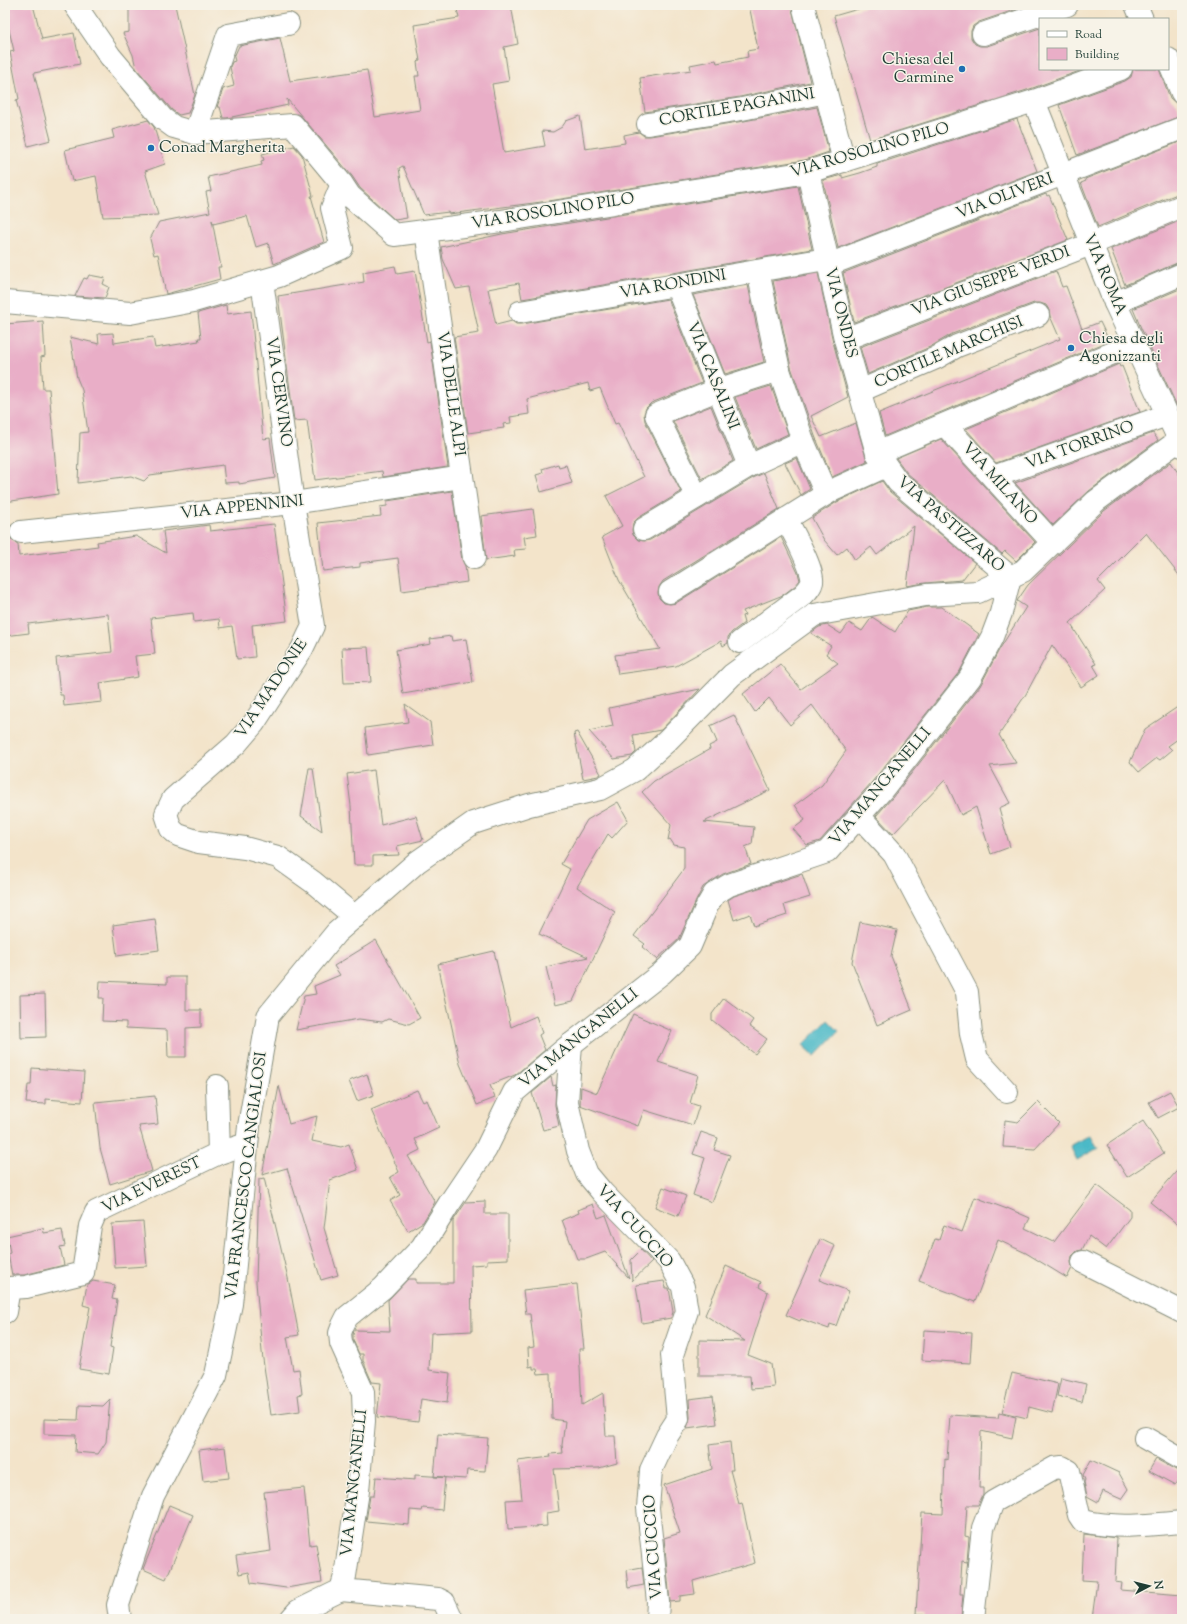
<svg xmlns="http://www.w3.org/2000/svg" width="1187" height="1624" viewBox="0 0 1187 1624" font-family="'Sorts Mill Goudy',serif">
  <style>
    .water { fill: #4cb9c7; stroke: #367b7e }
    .building { fill: #e9aec7 }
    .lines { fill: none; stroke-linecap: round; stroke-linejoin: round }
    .minor-casing { stroke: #89907f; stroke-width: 24 }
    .minor { stroke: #fff; stroke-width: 22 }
    .poi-dot { fill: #1f6fb2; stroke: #f7f3e8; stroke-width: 1.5 }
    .labels { text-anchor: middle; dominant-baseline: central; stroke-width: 3; stroke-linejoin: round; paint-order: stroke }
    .poi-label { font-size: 16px; fill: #1f3d34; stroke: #f7f3e8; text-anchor: start }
    .street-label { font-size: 16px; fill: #1f3d34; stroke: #f7f3e8 }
  </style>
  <rect width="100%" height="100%" fill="#f7f3e8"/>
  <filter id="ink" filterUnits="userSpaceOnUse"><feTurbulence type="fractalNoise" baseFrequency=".025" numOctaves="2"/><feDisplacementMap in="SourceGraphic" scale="8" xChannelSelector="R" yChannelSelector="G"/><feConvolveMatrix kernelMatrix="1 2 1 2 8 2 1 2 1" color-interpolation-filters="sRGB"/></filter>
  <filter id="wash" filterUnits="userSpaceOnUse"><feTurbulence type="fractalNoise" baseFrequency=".012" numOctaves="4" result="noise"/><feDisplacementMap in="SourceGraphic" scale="16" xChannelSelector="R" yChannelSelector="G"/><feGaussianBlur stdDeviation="0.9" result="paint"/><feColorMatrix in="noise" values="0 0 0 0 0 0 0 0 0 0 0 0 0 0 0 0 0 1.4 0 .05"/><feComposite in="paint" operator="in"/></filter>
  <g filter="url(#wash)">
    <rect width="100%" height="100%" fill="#f3e4ca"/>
    <!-- water -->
    <g class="water">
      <polygon points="828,1020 839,1031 815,1056 803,1045"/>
      <polygon points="1090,1135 1098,1148 1077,1160 1070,1146"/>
    </g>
    <g id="blocks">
      <!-- building -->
      <g class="building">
        <polygon points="5,5 33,5 42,39 74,33 80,64 34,73 51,140 28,146 16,100 19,99 10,52 14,51 5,13"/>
        <polygon points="129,5 175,5 195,95 188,113 179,115 172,110 136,68 133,55 123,33 129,32"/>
        <polygon points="456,5 511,5 518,44 504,47 509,81 492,84 504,153 545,146 542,131 553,132 562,127 566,121 580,116 585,149 625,143 624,135 639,132 644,136 650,136 744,121 817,107 829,152 805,160 549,201 449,214 449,212 424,215 403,166 399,168 407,218 395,220 360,188 352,176 287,99 288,105 227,118 223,118 220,107 217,107 223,89 234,86 230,67 232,62 235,61 234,57 239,46 280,38 290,81 367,70 375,117 420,110 415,76 419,76 417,62 420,61 414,25 459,18"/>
        <polygon points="749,5 791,5 810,82 740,97 645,112 640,78 691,70 690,65 716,60 717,63 748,57 747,51 758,49"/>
        <polygon points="872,5 1029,5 979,22 973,26 971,31 971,38 975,44 980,46 987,46 1040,28 1040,69 1085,69 1030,89 870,140 834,16"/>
        <polygon points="1133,69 1159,69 1170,98 1177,104 1181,116 1077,155 1059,105 1125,81 1131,77"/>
        <polygon points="1017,119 1037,171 838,248 823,180 842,175 842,178 860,173 877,167 877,164"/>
        <polygon points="148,120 154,127 165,164 145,171 158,215 103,217 96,176 72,181 65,150 114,138 112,130"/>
        <polygon points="1182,141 1182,194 1177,194 1098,227 1081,183 1086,181 1085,179"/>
        <polygon points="294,146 302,155 313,196 311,196 324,242 274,264 268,243 256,247 247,216 213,224 212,220 221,267 218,267 220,279 166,294 158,254 154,255 150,239 159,222 210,212 206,192 211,191 208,177 262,165 261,161 264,160 262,154"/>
        <polygon points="798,186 812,249 522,299 519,283 488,289 496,325 512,321 516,324 522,324 668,299 702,383 651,403 646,408 644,414 645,421 681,492 638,518 633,523 632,530 633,535 638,540 644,541 650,540 753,478 764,473 779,509 663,581 659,587 658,593 659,598 664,603 670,604 676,603 781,537 798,573 800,580 796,585 783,595 743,611 745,615 742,616 744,623 732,632 728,637 728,643 723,646 721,641 676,666 618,674 615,655 660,649 619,580 602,537 622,526 606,496 644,477 618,423 615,424 600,388 590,391 588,383 527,399 529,414 510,417 511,423 503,424 504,428 468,433 454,337 479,333 469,287 456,289 443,259 441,247 502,234"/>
        <polygon points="1046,194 1047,196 1049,195 1068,240 854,322 843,273"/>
        <polygon points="1182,220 1182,262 1177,263 1125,285 1111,249"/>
        <polygon points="395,266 397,274 415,271 427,342 430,341 448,467 383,477 382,471 315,480 307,420 294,421 278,296 364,282 363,272"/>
        <polygon points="1056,271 1062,287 1066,286 1082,329 1100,322 1109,341 885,436 879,413 1060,339 1050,316 1049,310 1046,305 1040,303 1034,303 952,334 930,347 868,374 860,347"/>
        <polygon points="818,273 833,342 848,397 811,416 821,437 856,423 867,461 832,477 815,436 791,367 773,281"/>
        <polygon points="89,275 105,278 103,284 109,287 105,298 75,296 84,278 87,279"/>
        <polygon points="748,285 764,362 725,374 693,295"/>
        <polygon points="1182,288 1182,417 1141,328 1133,309"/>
        <polygon points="226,305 227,314 251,311 263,439 270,438 275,478 239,484 239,482 225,483 223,465 150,475 144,481 131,476 78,483 80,433 88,432 82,390 77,378 70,337 99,344 98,334 113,333 114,343 153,337 155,348 199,341 198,338 201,338 198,313"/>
        <polygon points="43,321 45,356 41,357 43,389 49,389 58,494 5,502 5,324"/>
        <polygon points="1119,364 1120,367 1122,366 1140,412 996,463 966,429"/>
        <polygon points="771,386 788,434 756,449 735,397"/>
        <polygon points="711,406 733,461 702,479 673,421"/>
        <polygon points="1153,433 1158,440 1089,491 1053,525 1015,483"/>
        <polygon points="941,439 1035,542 1016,561 1005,551 1002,554 907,473 896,458"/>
        <polygon points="797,458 810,489 801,495 785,463"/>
        <polygon points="1171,462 1182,479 1182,579 1146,533 1098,581 1105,590 1070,623 1096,664 1093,665 1099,675 1081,687 1052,645 1026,694 999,735 1016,763 990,766 1010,803 999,808 1010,847 991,854 976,807 961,815 945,780 893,834 876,816 892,798 980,686 999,650 1026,607 1017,601 1028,585 1104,511"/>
        <polygon points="558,464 559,467 566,465 572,483 541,492 536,475 543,473 542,469"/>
        <polygon points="882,481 890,492 975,563 962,580 925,583 907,586 914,526 877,555 871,547 855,560 847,547 837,555 824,540 812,518 837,502"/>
        <polygon points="452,491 462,560 465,566 467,582 402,591 398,558 360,563 360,567 323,571 318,523 381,516 380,507 387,506 387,501"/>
        <polygon points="533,509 537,535 524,537 526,549 514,550 515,556 486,560 481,516"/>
        <polygon points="274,524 287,621 252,625 255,657 237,659 232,626 220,628 219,619 194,622 193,613 151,618 155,654 135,656 138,677 100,683 102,702 64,706 63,695 60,695 56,658 112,652 108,614 28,624 29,633 5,636 5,526 11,525 9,534 11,540 18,544 19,556 98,546 97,542 136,536 166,553 163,531 209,525 210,531"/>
        <polygon points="927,607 942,607 979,634 960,671 872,782 820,841 807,845 793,829 805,820 795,805 822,785 846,751 812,705 790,725 769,698 755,712 743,694 780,664 801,689 838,663 826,654 831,646 811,633 819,627 827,625 841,634 849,623 862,631 872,617 895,632 908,611"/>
        <polygon points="451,636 452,641 466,639 473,682 403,694 396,650 431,644 430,639"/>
        <polygon points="368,647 371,682 344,683 342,648"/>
        <polygon points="700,689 661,730 633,735 636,752 632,756 614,759 589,731 613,726 609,708"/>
        <polygon points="405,704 430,722 433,745 368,755 365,728 408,722"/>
        <polygon points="1182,704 1182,736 1168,746 1172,750 1160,760 1157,758 1139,772 1130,762 1145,729"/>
        <polygon points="734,715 770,790 704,822 754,827 752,844 745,847 751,864 723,874 703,887 696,901 679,939 657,959 642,947 645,944 634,936 684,869 684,847 674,845 670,839 668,840 671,825 642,792 654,781 710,749 709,746 717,742 710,726"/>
        <polygon points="577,732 601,774 598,776 583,779 574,733"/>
        <polygon points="309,768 313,768 322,831 301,816"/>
        <polygon points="374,770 381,825 416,816 423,840 397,846 399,855 373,856 373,865 354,865 351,806 347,774"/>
        <polygon points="618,802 628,820 612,838 608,834 577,887 615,912 573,1001 555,1005 546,967 588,957 539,934 570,869 561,864 587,820"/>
        <polygon points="802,874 810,897 784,905 787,915 754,926 750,914 734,920 728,900 734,896"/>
        <polygon points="155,919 159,950 117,956 113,925"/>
        <polygon points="860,922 897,930 891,956 912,1010 877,1025 852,962"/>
        <polygon points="376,940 420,1018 409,1024 388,1019 382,1022 359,1019 296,1030 304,996 316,994 314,986 340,975 334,966"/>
        <polygon points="494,951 511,1027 536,1016 542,1033 539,1035 545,1050 515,1075 490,1085 495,1098 477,1105 460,1064 438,964"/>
        <polygon points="167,977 186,977 186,1010 201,1010 201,1027 186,1028 186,1057 168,1057 167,1030 126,1028 126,1022 102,1021 103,998 99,998 100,981 167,984"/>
        <polygon points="45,994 46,1037 21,1038 20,995"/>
        <polygon points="724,998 753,1020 749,1026 767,1039 755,1054 712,1020 712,1014"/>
        <polygon points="633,1014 672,1031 658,1062 698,1075 690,1103 699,1106 693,1125 644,1110 638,1126 580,1105 581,1087 597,1093"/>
        <polygon points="32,1068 84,1072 82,1102 46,1099 46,1104 26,1103 28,1085 31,1085"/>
        <polygon points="367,1074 374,1095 357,1101 349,1081"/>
        <polygon points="551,1077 553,1086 556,1085 555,1105 559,1126 543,1130 532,1093"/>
        <polygon points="279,1086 289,1124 317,1116 312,1141 341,1147 349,1144 358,1170 330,1180 324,1228 338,1275 321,1280 287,1168 262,1175"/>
        <polygon points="417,1090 423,1102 427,1100 439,1128 415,1139 420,1150 408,1156 435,1202 423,1222 408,1231 390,1201 400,1195 390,1177 399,1172 371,1110"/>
        <polygon points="1170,1091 1179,1107 1158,1118 1149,1102"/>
        <polygon points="155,1096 158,1124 139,1126 152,1171 110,1184 100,1148 95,1102"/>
        <polygon points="1038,1102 1059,1123 1035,1149 1003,1147 1005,1120 1018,1122"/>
        <polygon points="1143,1121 1164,1153 1127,1177 1107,1145"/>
        <polygon points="701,1132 718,1138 714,1150 730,1155 712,1202 693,1195 705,1158 693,1154"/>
        <polygon points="1182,1165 1182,1228 1150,1202"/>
        <polygon points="264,1178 288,1278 299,1335 287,1337 293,1370 299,1369 302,1394 298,1395 300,1411 271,1415 262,1352 256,1282 259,1179"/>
        <polygon points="1097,1185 1130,1210 1130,1217 1106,1249 1089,1236 1082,1250 1077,1251 1072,1256 1071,1262 1072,1268 1067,1278 1026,1253 998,1240 975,1302 919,1281 935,1239 939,1240 944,1225 962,1232 975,1197 1007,1209 1007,1208 1030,1218 1025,1228 1054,1242"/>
        <polygon points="663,1187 686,1196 678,1216 655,1207"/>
        <polygon points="485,1201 485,1214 508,1214 508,1259 487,1260 487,1264 471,1265 472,1331 431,1333 429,1370 450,1373 447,1403 421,1399 418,1422 377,1417 381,1383 372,1382 365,1366 365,1364 363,1361 363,1354 359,1354 353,1340 353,1335 354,1330 390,1331 388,1300 408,1279 416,1279 416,1283 453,1283 453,1221 466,1202"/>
        <polygon points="593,1204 598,1218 606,1215 629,1278 605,1252 586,1259 577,1259 562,1220 579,1213 578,1210"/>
        <polygon points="143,1222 147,1266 115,1268 112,1224"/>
        <polygon points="43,1228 44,1233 62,1230 65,1246 60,1247 64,1265 24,1275 12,1275 8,1254 10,1253 7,1236"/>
        <polygon points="820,1239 835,1246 819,1280 849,1291 836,1326 830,1324 829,1329 801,1319 800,1321 786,1315"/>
        <polygon points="641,1250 652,1262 632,1281 631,1260"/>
        <polygon points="726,1266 761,1282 759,1287 768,1292 748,1355 771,1364 774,1387 751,1389 750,1376 699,1376 699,1340 745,1341 705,1315"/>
        <polygon points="93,1281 115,1285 112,1299 117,1300 110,1347 113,1348 109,1374 79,1369 90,1307 83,1305 87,1285"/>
        <polygon points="664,1281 666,1288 669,1288 673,1312 671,1318 642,1323 636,1285"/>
        <polygon points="577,1284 584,1349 579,1349 582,1405 603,1393 606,1436 615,1436 617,1463 599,1468 554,1469 559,1511 546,1513 547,1526 508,1529 506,1500 522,1499 518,1461 551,1457 550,1454 563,1453 562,1445 565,1421 552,1419 551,1373 538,1374 537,1369 533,1369 533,1366 529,1367 528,1348 534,1347 530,1314 526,1314 523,1290"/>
        <polygon points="924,1330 972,1333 970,1363 922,1360"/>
        <polygon points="1012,1373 1058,1384 1052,1413 1029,1407 1027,1418 1002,1412"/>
        <polygon points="1061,1378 1086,1384 1082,1402 1057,1396"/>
        <polygon points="713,1396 717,1424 687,1428 690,1418 689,1399"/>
        <polygon points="110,1399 106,1442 98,1454 75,1452 76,1435 44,1434 44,1419 78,1420 79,1405 103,1406"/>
        <polygon points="999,1413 1016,1417 1012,1438 981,1431 979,1488 983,1488 983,1495 978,1505 967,1505 965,1536 969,1537 967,1562 962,1561 960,1594 963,1594 961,1618 958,1617 958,1619 923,1618 924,1614 916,1614 922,1513 943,1514 945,1459 947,1460 950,1415 998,1418"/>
        <polygon points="438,1434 488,1438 485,1471 467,1470 466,1479 434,1477"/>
        <polygon points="730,1442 733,1470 730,1470 739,1504 742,1503 755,1563 693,1581 695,1594 680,1596 680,1601 670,1602 664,1538 680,1533 664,1485 712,1469 709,1445"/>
        <polygon points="225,1447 229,1478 203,1481 199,1450"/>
        <polygon points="1156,1459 1176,1470 1182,1471 1175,1485 1149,1471"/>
        <polygon points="1091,1460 1119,1473 1128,1489 1121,1499 1103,1491 1098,1502 1087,1496 1084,1482 1085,1480 1083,1475"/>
        <polygon points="415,1475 445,1477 442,1510 423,1508 422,1511 410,1510 409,1525 366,1521 370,1496 374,1496 376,1477 415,1480"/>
        <polygon points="304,1488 310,1545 316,1544 322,1582 286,1588 251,1583 249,1572 239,1574 236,1556 271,1551 264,1492"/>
        <polygon points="169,1505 193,1515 166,1579 143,1569"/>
        <polygon points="1084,1534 1117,1538 1115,1582 1122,1583 1121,1590 1182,1595 1182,1619 1137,1619 1117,1617 1117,1619 1092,1619 1097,1581 1082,1580"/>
        <polygon points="642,1567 644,1585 628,1588 626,1570"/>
      </g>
    </g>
  </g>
  <g filter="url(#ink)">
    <use href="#blocks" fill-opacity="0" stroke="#89907f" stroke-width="1"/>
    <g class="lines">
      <!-- minor casing -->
      <g class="minor-casing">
        <g id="minor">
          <polyline points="75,5 110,56 163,119 174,127 195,133 293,125 342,184 350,196 394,235 501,221 808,172 1034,101 1121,69"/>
          <polyline points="803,5 844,161"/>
          <polyline points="1136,5 1142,19"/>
          <polyline points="983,34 1067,5"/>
          <polyline points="1168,59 1182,93"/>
          <polyline points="1034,101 1115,303 1182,446"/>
          <polyline points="648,124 742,109 826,92"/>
          <polyline points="195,133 228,35 288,24"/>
          <polyline points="426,231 474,558"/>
          <polyline points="828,265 1182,128"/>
          <polyline points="758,271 779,370 803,441 826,494"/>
          <polyline points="262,281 293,503 313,626 302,649 254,723 236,744 173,799 166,814 171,829 178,835 199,842 245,848 278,857 313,882 355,917"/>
          <polyline points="676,285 749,466"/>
          <polyline points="5,302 130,313 194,301 279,276 342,248 332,208 342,184"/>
          <polyline points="1115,303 1182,274"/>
          <polyline points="520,312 826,259"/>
          <polyline points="845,339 1091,244 1182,206"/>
          <polyline points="860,391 936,358 957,346 1038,315"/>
          <polyline points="945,425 1053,543"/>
          <polyline points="877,453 1134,344"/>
          <polyline points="993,477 1167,415"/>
          <polyline points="697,497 656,415 717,390 779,370"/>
          <polyline points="644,529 747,467 803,441"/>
          <polyline points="21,532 293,503 462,477"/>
          <polyline points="670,592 831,491 886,466"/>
          <path d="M740,642L803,595C807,591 811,587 812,582C815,572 792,530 786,519"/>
          <polyline points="859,816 894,854 967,992 971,1034 977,1059 1007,1092"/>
          <polyline points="571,1044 567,1102 578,1151 587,1174 602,1192 669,1261 683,1287 687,1311 672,1355 678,1419 667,1436 651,1470 648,1508 658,1602 657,1619"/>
          <polyline points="217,1086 219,1153"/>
          <polyline points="1083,1262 1182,1312"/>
          <polyline points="5,1312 9,1288 26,1287 83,1273 90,1226 96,1212 219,1153 247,1144"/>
          <polyline points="1145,1438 1182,1459"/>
          <polyline points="341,1590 438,1599 444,1602 452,1619"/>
          <polyline points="120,1619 118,1605 153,1496 216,1375 231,1304 249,1126 268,1016 336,933 417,862 473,823 529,805 600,789 635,770 666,742 732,675 814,615 926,595 978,592 1023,571 1096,501 1182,438"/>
          <polyline points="291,1619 298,1611 341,1590 345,1576 358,1491 364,1421 363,1392 341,1343 340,1333 343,1325 347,1317 383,1288 422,1247 449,1204 486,1149 514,1092 565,1049 662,973 690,946 707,906 714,894 729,885 827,852 882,790 970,678 992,637 1001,613 1010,577 898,482 877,453 845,339 808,172"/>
          <path d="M973,1619L983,1528L993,1502L1054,1468L1062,1467L1069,1471L1079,1515L1083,1521C1115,1529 1149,1525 1182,1522"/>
        </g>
      </g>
      <!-- minor -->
      <use href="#minor" class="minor"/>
    </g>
  </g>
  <!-- markers -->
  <g class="poi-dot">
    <circle cx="962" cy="69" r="4"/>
    <circle cx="151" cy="148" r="4"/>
    <circle cx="1071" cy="348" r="4"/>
  </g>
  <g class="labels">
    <!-- poi labels -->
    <g class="poi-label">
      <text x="954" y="60" text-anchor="end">Chiesa del<tspan x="954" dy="18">Carmine</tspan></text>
      <text x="159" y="148">Conad Margherita</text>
      <text x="1079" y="339">Chiesa degli<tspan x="1079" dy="18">Agonizzanti</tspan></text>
    </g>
    <!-- street labels -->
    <g class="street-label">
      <text transform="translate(737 108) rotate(-10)">CORTILE PAGANINI</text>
      <text transform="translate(870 151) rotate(-16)">VIA ROSOLINO PILO</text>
      <text transform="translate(1005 197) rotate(-21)">VIA OLIVERI</text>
      <text transform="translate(553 212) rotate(-9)">VIA ROSOLINO PILO</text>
      <text transform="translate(1104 275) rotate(67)">VIA ROMA</text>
      <text transform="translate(991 282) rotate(-21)">VIA GIUSEPPE VERDI</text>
      <text transform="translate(673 285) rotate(-10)">VIA RONDINI</text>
      <text transform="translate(840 313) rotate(76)">VIA ONDES</text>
      <text transform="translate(949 353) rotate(-23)">CORTILE MARCHISI</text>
      <text transform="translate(712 376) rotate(68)">VIA CASALINI</text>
      <text transform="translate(278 392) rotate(82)">VIA CERVINO</text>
      <text transform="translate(450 394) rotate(82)">VIA DELLE ALPI</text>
      <text transform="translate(1080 446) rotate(-20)">VIA TORRINO</text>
      <text transform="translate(999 484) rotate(48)">VIA MILANO</text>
      <text transform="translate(242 508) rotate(-6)">VIA APPENNINI</text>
      <text transform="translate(950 525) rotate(41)">VIA PASTIZZARO</text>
      <text transform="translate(272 689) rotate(-56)">VIA MADONIE</text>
      <text transform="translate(881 787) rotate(-50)">VIA MANGANELLI</text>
      <text transform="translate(579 1039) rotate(-39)">VIA MANGANELLI</text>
      <text transform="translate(247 1176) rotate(-83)">VIA FRANCESCO CANGIALOSI</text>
      <text transform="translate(152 1186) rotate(-26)">VIA EVEREST</text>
      <text transform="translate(634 1227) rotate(48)">VIA CUCCIO</text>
      <text transform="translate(355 1483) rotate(-84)">VIA MANGANELLI</text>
      <text transform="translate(654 1547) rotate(-94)">VIA CUCCIO</text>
    </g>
  </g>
  <!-- margin -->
  <rect width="1187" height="1624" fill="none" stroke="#f7f3e8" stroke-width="20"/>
  <!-- legend -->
  <rect x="1039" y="18" width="130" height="52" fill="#f7f3e8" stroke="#a1aaa0"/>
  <rect x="1047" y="31" width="20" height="6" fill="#ffffff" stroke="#a1aaa0"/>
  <text x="1075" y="38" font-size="12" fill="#1f3d34">Road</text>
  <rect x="1047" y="48" width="20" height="12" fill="#e9aec7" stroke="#a1aaa0"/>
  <text x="1075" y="58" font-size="12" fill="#1f3d34">Building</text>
  <!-- north arrow -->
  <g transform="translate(1149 1586) rotate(83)" stroke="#f7f3e8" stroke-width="3" paint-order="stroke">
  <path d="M0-3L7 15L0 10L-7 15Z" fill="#1f3d34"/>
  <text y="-6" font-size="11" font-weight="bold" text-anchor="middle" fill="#1f3d34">N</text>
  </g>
</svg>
